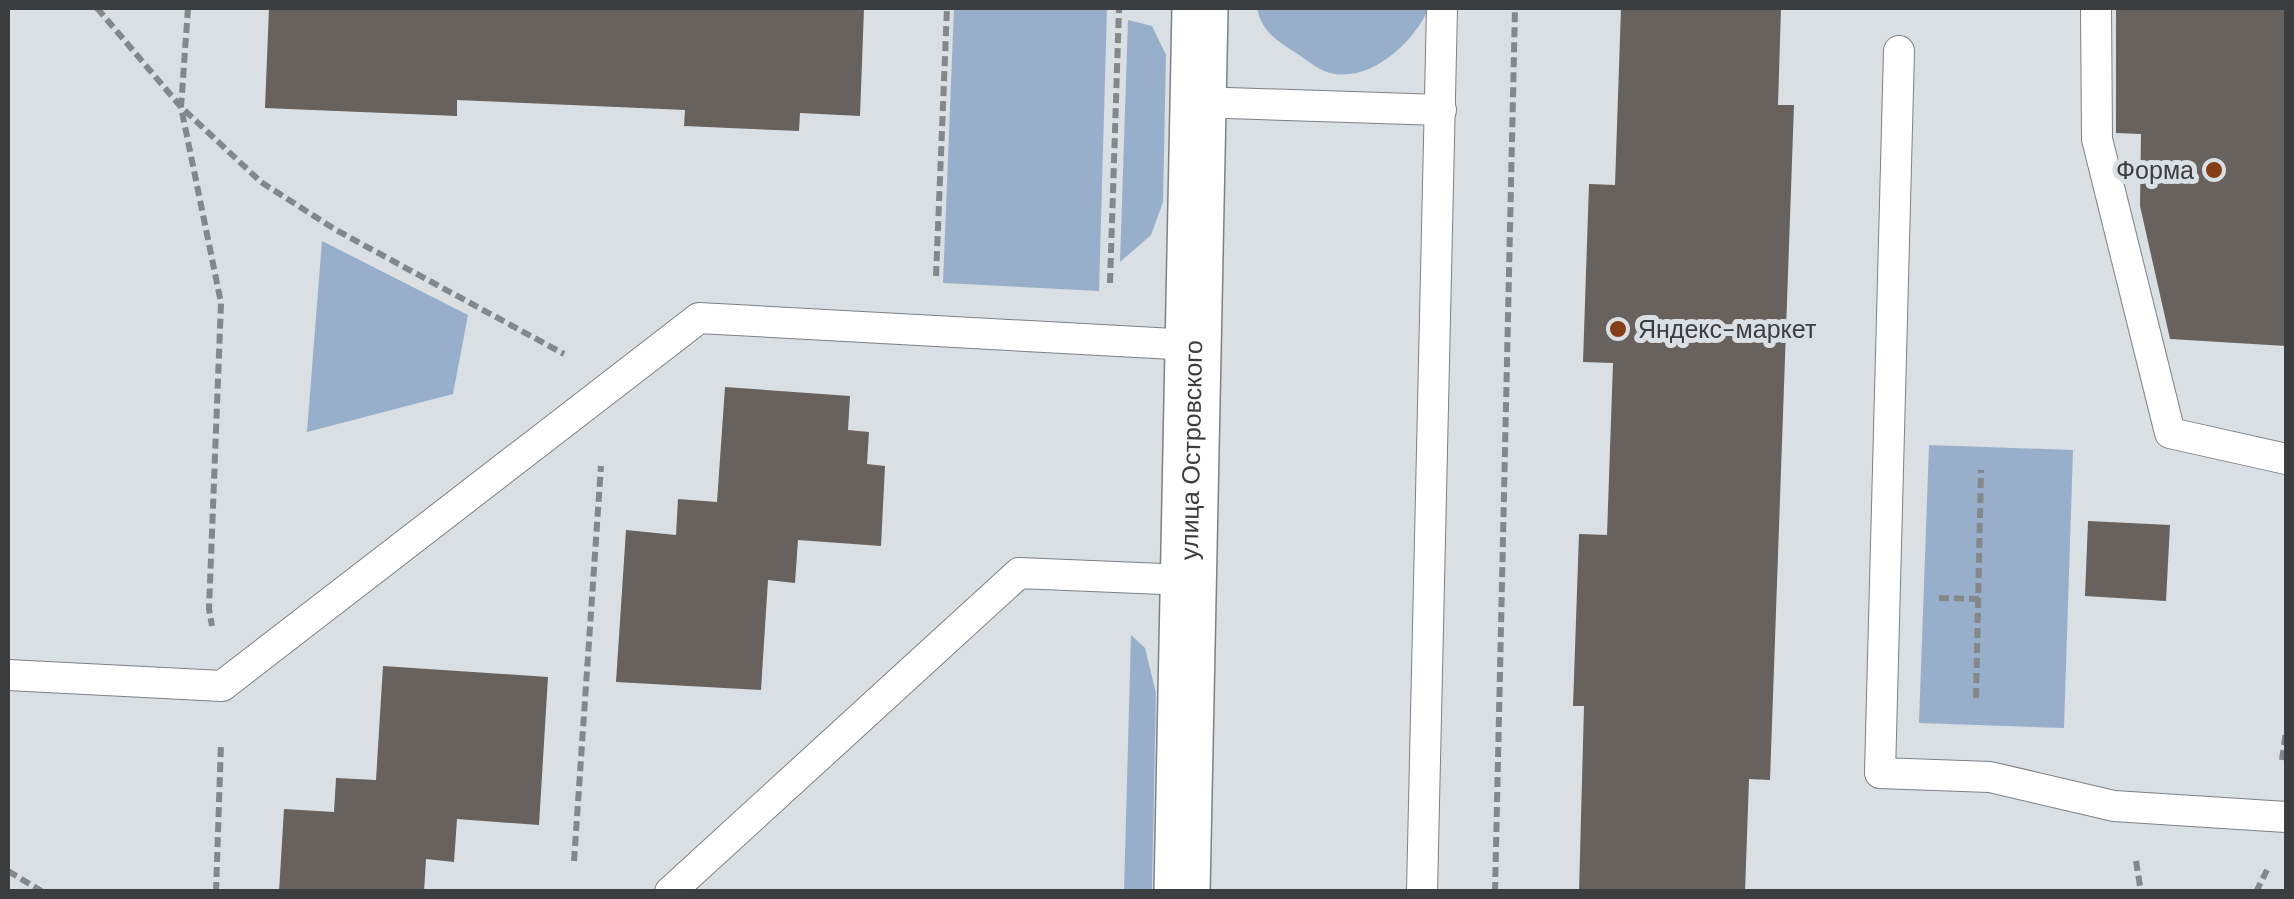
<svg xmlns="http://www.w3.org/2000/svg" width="2294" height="899" viewBox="0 0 2294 899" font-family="'DM Sans',sans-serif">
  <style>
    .green { fill: #97afca }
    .building { fill: #68625f }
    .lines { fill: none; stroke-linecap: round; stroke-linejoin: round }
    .lane-casing { stroke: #7d8186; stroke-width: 32 }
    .street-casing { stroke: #7d8186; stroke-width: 58 }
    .path { stroke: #84888b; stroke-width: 6; stroke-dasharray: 10 5; stroke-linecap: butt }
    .lane { stroke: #fff; stroke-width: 30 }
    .street { stroke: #fff; stroke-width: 55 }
    .poi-dot { fill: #853f18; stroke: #dadfe4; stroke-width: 4 }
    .labels { text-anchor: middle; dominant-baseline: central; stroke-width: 10; stroke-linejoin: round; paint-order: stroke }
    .poi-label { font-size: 25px; fill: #3b3d3f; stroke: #dadfe4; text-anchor: end }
    .street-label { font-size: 25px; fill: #3b3d3f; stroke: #dadfe4 }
  </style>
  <rect width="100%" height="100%" fill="#dadfe4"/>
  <!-- green -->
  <g class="green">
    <polygon points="954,8 1107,8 1099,291 943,283"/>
    <path d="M1257,8H1429C1414,42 1371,83 1330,73C1318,70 1307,60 1296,53C1276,40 1262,32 1257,8Z"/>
    <polygon points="1128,20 1152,26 1166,55 1163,202 1151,235 1120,262"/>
    <polygon points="322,241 468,315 453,394 307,432"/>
    <polygon points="1929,445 2073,450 2064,728 1919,723"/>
    <polygon points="1131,635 1145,648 1156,693 1152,891 1124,891"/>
  </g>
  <!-- building -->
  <g class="building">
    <polygon points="269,8 864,8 860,116 800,113 799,131 684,126 685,110 457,100 457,116 265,108"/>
    <polygon points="1621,8 1781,8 1778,105 1794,105 1770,780 1749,779 1745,892 1579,892 1584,706 1573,706 1579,534 1607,535 1613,363 1583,362 1589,184 1615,185"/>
    <polygon points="2116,8 2286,8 2286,346 2170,339 2140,206 2141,134 2116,133"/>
    <polygon points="725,387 850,396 848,430 869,432 867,464 885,466 881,546 798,540 795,583 768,580 761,690 616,682 626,530 676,535 678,499 717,502"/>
    <polygon points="2088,521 2170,525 2166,601 2085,596"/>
    <polygon points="383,666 548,677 539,825 457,819 454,862 426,859 424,892 279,892 284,809 334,812 336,778 376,780"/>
  </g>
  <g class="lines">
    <!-- lane casing -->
    <g class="lane-casing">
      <g id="lane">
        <polyline points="2096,8 2097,139 2170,433 2286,459"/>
        <polyline points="1899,51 1880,773 1990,777 2114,806 2286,817"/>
        <polyline points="1198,102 1441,110"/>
        <polyline points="8,675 222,686 699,318 1192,345"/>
        <polyline points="670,892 1019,573 1187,580"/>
        <polyline points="1422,892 1442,8"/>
      </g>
    </g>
    <!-- street casing -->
    <g class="street-casing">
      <g id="street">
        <path id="s1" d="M1182,892L1200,8"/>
      </g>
    </g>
    <!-- path -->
    <g class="path">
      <polyline points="97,8 181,107 261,182 336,230 564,354"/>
      <polyline points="188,8 181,107 221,303 209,609 212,626"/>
      <polyline points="936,276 947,8"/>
      <polyline points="1110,283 1119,8"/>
      <polyline points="1939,598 1979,599"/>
      <polyline points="1976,698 1981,470"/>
      <polyline points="2282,760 2286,731"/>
      <polyline points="574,861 601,466"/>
      <polyline points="2136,861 2141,892"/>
      <polyline points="8,871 43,892"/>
      <polyline points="216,892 221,743"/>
      <polyline points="1495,892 1515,8"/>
      <polyline points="2256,892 2267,870"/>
    </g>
    <!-- lane -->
    <use href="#lane" class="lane"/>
    <!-- street -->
    <use href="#street" class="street"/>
  </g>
  <!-- markers -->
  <g class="poi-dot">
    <circle cx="2214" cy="170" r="10"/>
    <circle cx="1618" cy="329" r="10"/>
  </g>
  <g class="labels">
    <!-- poi labels -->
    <g class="poi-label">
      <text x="2194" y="170">Форма</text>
      <text x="1638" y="329" text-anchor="start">Яндекс-маркет</text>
    </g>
    <!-- street labels -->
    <g class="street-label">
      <text stroke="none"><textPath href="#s1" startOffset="442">улица Островского</textPath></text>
    </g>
  </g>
  <!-- border -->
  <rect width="2294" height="899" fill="none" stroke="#3b3d3f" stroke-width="20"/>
</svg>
